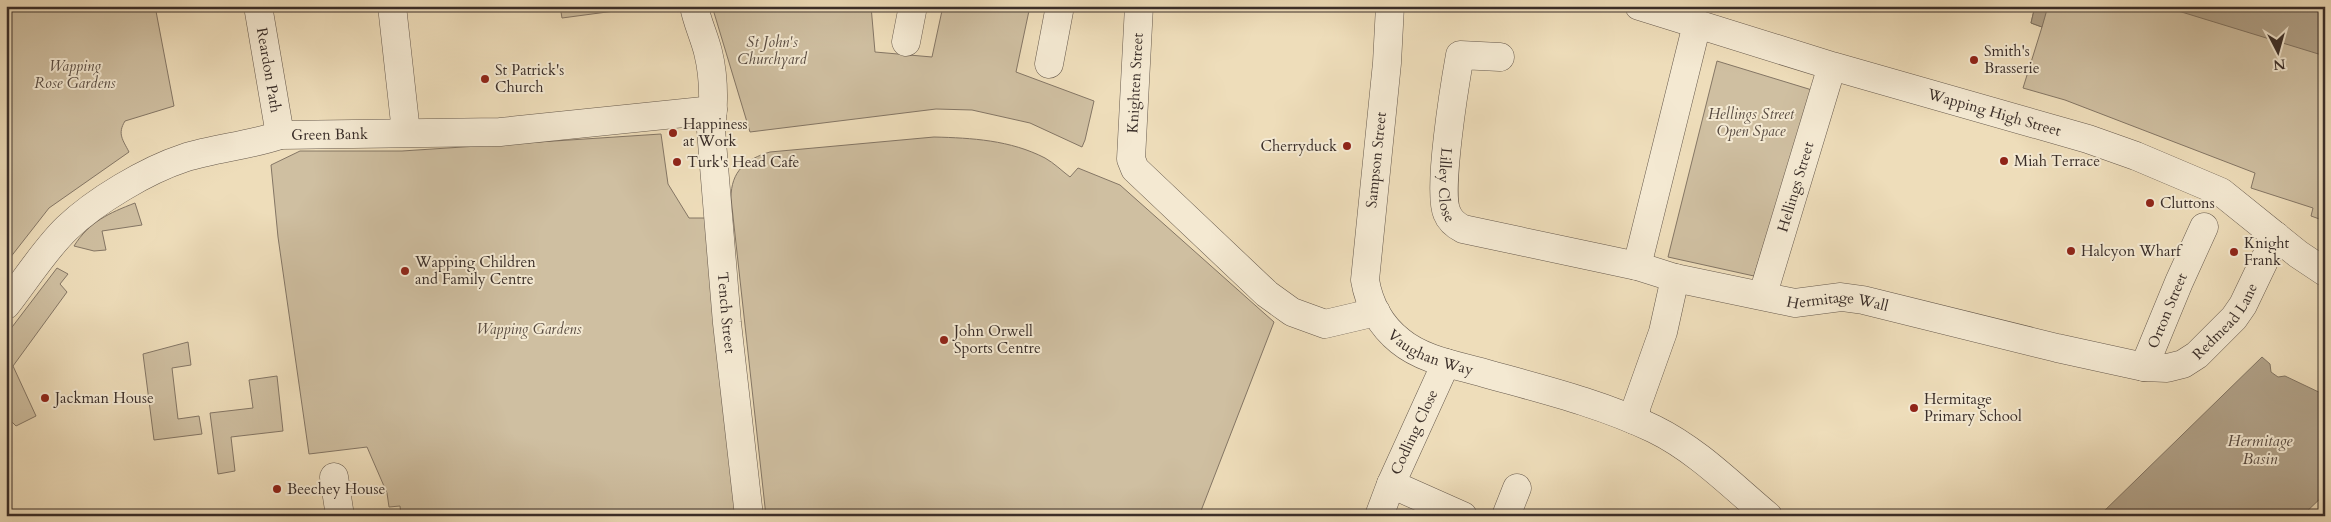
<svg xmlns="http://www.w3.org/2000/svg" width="2331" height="522" viewBox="0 0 2331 522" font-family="Cardo,serif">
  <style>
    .green { fill: #cfbfa1; stroke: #847665 }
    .water { fill: #b1a289; stroke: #817463 }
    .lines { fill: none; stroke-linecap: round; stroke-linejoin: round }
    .minor-casing { stroke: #675a4d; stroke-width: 29 }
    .tertiary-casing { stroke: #675a4d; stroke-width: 29 }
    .minor { stroke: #f4e9d2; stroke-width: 28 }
    .tertiary { stroke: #f4e9d2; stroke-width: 28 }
    .poi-dot { fill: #8f2418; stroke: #f4e9d2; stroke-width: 2 }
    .labels { text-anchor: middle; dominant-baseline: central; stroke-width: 4; stroke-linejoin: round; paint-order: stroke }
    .park-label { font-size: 15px; font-style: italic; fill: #584b41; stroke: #f4e9d2 }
    .poi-label { font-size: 15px; fill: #3a2e29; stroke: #f4e9d2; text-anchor: start }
    .street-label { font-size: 15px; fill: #3a2e29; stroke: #f4e9d2 }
    .water-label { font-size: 16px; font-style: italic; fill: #584b41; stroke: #f4e9d2 }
  </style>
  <rect width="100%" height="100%" fill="#eeddba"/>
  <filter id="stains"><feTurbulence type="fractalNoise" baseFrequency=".004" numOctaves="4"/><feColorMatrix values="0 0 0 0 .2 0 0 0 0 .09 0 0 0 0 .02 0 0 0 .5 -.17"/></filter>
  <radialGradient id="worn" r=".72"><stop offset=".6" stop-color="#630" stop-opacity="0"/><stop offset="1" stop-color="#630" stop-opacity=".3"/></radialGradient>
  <!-- green -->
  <g class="green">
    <path d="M6,6H155L174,106L125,121C117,134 123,140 129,152L49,208L6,263Z"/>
    <polygon points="560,6 621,6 622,10 562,18"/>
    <polygon points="712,6 871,6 875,52 932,57 943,6 1030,6 1016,72 1094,101 1085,140 1082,147 1030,123 972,110 936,109 750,132"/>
    <polygon points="2035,6 2325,6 2325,221 2311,216 2313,208 2251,188 2255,173 2065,100 2023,88 2042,27 2031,23"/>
    <polygon points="1717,61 1812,90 1754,276 1668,257"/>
    <polygon points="661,134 668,184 689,218 705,218 738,516 401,516 400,506 389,507 387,493 367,447 309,454 278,237 271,165 300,151 402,151"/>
    <path d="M934,137C972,138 1010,140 1045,158C1054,163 1062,171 1070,177L1078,168L1120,185L1274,322L1199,516H766L731,198C731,171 746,159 770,152Z"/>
    <path d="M135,203L142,225L102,231L106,250L94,251L74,246C89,222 109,213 135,203Z"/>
    <polygon points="57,268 68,274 60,284 67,292 13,366 36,416 16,426 6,416 6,335"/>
    <polygon points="188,342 191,365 172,368 178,419 199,416 202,434 154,440 143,354"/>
    <polygon points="277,376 283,431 231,437 235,471 218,474 210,413 253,408 249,380"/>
  </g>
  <!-- water -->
  <g class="water">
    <polygon points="2035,6 2048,6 2042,27 2031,23"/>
    <polygon points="2162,6 2325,6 2325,56"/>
    <polygon points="2262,357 2270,364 2271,372 2278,377 2285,376 2325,395 2325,494 2302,516 2099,516"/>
  </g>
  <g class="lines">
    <!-- minor casing -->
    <g class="minor-casing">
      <g id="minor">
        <path id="s1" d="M258,6L280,135"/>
        <polyline points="392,6 406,132"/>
        <path id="s2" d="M694,6C697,22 704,36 708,52C714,76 714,105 711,130L727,323L749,516"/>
        <polyline points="1139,6 1131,159 1135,169 1267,294 1292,312 1325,324 1376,312"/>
        <path id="s3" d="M1639,6L1832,66L2088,139L2136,156L2221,192L2298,254L2325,272"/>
        <polyline points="906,42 913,6"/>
        <path id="s4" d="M1500,57L1460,55C1455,83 1437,192 1447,213C1450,221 1455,225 1463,229L1637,266L1675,278L1795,303L1841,297L1863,300L2057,348L2144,367L2167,368L2183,364L2197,355L2234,318L2243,305L2276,236"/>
        <polyline points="1049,64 1060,6"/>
        <polyline points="1637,266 1697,24"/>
        <path id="s5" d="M1763,294L1828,79"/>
        <path id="s6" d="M6,305C25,281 45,249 67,228C95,201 147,170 184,158C215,148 248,146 280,135L500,132L713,110"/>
        <polyline points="1446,363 1391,484 1463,516"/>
        <path id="s7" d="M2144,367L2179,282L2204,227"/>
        <polyline points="1634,420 1637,405 1663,332 1675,278"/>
        <polyline points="334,477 340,516"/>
        <polyline points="1379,516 1391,484"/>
        <polyline points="1506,516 1517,488"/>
      </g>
    </g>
    <!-- tertiary casing -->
    <g class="tertiary-casing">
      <g id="tertiary">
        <path id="s8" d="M1390,6L1387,63L1365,280C1369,304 1381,326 1400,341C1423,360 1456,365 1484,373C1541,389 1600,403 1654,429C1697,450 1731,485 1768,516"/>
      </g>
    </g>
    <!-- minor -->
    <use href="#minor" class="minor"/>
    <!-- tertiary -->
    <use href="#tertiary" class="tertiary"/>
  </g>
  <!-- markers -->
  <g class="poi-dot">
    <circle cx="1974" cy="60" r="5"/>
    <circle cx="485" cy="79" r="5"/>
    <circle cx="673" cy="133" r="5"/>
    <circle cx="1347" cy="146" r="5"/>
    <circle cx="2004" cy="161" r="5"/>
    <circle cx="677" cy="162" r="5"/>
    <circle cx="2150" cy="203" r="5"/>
    <circle cx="2071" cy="251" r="5"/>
    <circle cx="2234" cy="252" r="5"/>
    <circle cx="405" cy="271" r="5"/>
    <circle cx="944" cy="340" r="5"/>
    <circle cx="45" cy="398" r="5"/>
    <circle cx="1914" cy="408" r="5"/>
    <circle cx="277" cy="489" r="5"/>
  </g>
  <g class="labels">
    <!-- park labels -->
    <g class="park-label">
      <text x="772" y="42">St John's<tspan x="772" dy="17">Churchyard</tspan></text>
      <text x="75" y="66">Wapping<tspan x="75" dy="17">Rose Gardens</tspan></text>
      <text x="1751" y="114">Hellings Street<tspan x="1751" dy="17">Open Space</tspan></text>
      <text x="529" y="329">Wapping Gardens</text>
    </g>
    <!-- poi labels -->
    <g class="poi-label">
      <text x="1984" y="51">Smith's<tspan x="1984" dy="17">Brasserie</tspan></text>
      <text x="495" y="70">St Patrick's<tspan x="495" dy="17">Church</tspan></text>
      <text x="683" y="124">Happiness<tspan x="683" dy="17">at Work</tspan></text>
      <text x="1337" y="146" text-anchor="end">Cherryduck</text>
      <text x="2014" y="161">Miah Terrace</text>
      <text x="687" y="162">Turk's Head Cafe</text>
      <text x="2160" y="203">Cluttons</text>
      <text x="2244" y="243">Knight<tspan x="2244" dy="17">Frank</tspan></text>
      <text x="2081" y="251">Halcyon Wharf</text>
      <text x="415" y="262">Wapping Children<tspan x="415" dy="17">and Family Centre</tspan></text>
      <text x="954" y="331">John Orwell<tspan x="954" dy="17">Sports Centre</tspan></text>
      <text x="55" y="398">Jackman House</text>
      <text x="1924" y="399">Hermitage<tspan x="1924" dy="17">Primary School</tspan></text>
      <text x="287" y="489">Beechey House</text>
    </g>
    <!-- street labels -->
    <g class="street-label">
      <text stroke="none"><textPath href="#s1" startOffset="65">Reardon Path</textPath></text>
      <text transform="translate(1135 83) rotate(-87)">Knighten Street</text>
      <text stroke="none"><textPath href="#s3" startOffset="371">Wapping High Street</textPath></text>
      <text stroke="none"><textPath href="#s6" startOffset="384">Green Bank</textPath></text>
      <text transform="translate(1376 160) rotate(-84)">Sampson Street</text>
      <text stroke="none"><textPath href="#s4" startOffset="171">Lilley Close</textPath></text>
      <text stroke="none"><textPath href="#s5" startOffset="112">Hellings Street</textPath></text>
      <text stroke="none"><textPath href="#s4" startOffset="606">Hermitage Wall</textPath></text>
      <text stroke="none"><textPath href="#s7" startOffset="61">Orton Street</textPath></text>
      <text stroke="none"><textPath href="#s2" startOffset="310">Tench Street</textPath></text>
      <text stroke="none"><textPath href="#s4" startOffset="1021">Redmead Lane</textPath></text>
      <text stroke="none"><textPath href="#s8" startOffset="380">Vaughan Way</textPath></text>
      <text transform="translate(1414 432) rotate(-65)">Codling Close</text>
    </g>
    <!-- water labels -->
    <g class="water-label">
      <text x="2260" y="441">Hermitage<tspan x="2260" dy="18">Basin</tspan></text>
    </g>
  </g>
  <!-- margin -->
  <rect width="2331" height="522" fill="none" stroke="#eeddba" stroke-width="25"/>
  <rect x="8" y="8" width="2316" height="507" fill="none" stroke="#3a2e29" stroke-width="2.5"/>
  <rect x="12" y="12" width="2306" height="497" fill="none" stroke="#3a2e29"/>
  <!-- north arrow -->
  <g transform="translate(2278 52) rotate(174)" stroke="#f4e9d2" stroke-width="4" paint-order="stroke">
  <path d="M0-4L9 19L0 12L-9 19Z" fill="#3a2e29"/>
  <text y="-8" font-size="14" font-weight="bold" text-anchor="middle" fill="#3a2e29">N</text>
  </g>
  <rect width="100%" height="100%" filter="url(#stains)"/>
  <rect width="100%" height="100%" fill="url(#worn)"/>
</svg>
